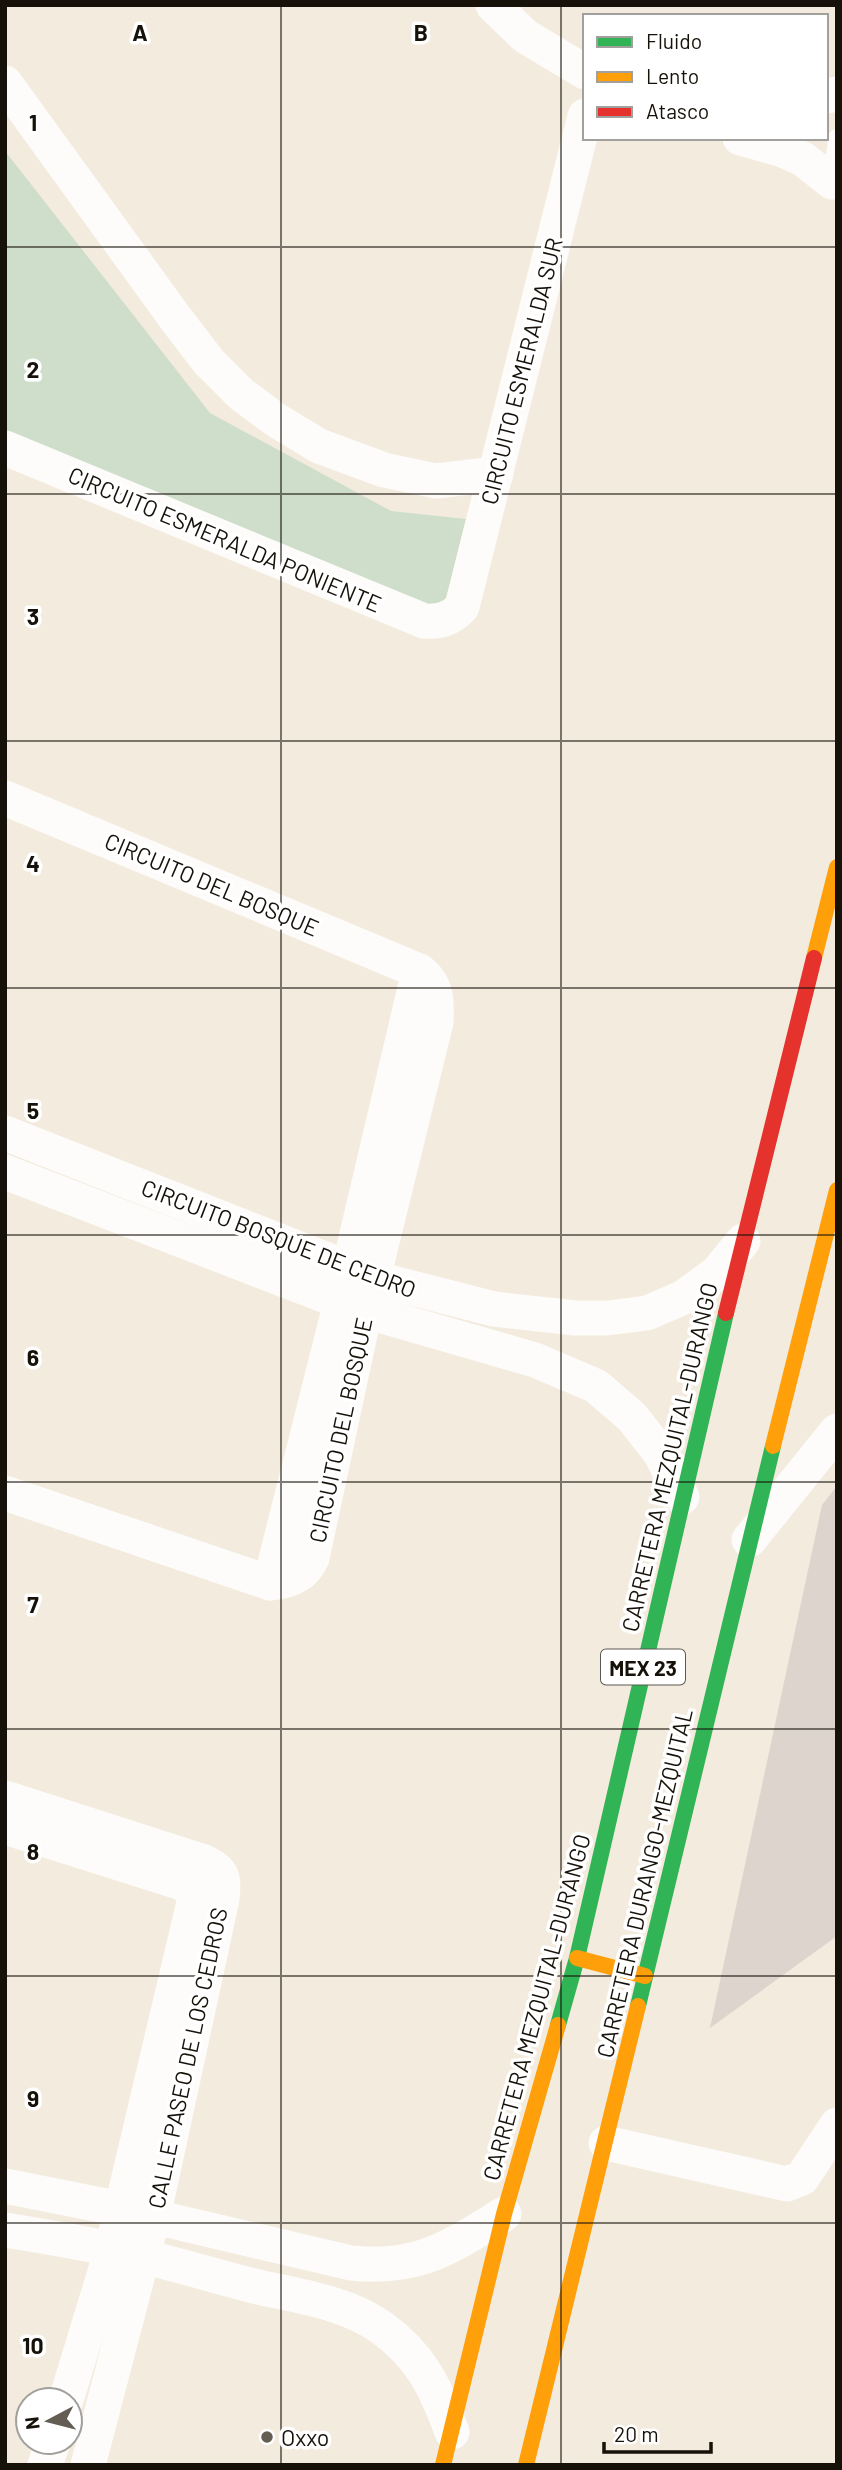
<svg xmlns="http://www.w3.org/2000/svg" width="842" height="2470" viewBox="0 0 842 2470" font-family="Barlow,sans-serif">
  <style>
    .green { fill: #cedeca }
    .building { fill: #ddd4cd }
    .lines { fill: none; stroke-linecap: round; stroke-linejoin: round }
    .lane { stroke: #fdfcfa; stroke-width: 18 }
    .street { stroke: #fdfcfa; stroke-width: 35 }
    .fast { stroke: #30b455; stroke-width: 16 }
    .slow { stroke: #ff9f0a; stroke-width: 16 }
    .jam { stroke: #e5322d; stroke-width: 16 }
    .grid { fill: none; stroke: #161109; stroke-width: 2; stroke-opacity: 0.55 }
    .poi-dot { fill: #635d53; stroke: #fff; stroke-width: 2.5 }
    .labels { text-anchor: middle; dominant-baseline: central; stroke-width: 7; stroke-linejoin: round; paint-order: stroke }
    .shield { fill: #fff; stroke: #5c5853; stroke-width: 2 }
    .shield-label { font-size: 21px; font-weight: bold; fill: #161109 }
    .street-label { font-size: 23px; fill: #161109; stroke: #fff }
    .poi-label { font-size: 23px; fill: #161109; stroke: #fff; text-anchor: start }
    .grid-label { font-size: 23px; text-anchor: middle; font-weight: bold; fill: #161109; stroke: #fff; stroke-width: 7; stroke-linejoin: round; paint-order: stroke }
  </style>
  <rect width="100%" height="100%" fill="#f3ebdd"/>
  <!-- green -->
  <polygon class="green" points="5,151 210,413 391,511 466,519 440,622 5,436"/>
  <!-- building -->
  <polygon class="building" points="837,1486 837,1936 710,2028 822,1505"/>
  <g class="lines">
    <!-- lane -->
    <polyline class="lane" points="832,183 837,138"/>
    <!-- street -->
    <g class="street">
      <polyline points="493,5 525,36 585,72"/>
      <polyline points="5,83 176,319 209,362 241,394 276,420 319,446 384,470 436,481 496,474"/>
      <polyline points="826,96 837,94"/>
      <polyline points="740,138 780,149 803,159 832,182"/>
      <path d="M5,448L424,621C440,622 451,619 462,607L585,116"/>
      <path d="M5,798L419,971C437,984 437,1001 436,1022L365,1311L312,1558C304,1576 289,1582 270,1583L5,1493"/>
      <polyline points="5,1133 373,1278 494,1309 575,1318 607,1318 647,1313 684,1297 717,1273 743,1241"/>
      <polyline points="5,1172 365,1311 535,1360 596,1386 632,1417 661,1454 682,1497"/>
      <polyline points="749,1540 837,1431"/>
      <polyline points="270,1583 341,1302 419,971"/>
      <path d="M5,1798L204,1862C224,1871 224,1878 222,1899L153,2217L88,2465"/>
      <polyline points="5,1827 182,1883 193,1891 195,1898 112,2249 66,2400"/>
      <polyline points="606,2143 787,2184 802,2178 837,2125"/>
      <path d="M5,2186L121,2209L351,2263C418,2270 449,2248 504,2214"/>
      <path d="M5,2230C42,2236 79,2242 116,2250C161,2260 205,2273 250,2285C294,2296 345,2301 382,2328C421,2356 436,2388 452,2432"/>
      <polyline points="45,2465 53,2442"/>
    </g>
    <!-- fast -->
    <g class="fast">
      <polyline points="638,2006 773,1446"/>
      <polyline points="558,2025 577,1958 726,1313"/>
    </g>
    <!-- slow -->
    <g class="slow">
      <polyline points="814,958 837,867"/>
      <polyline points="773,1446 837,1190"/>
      <polyline points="577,1958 645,1976"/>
      <polyline points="443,2465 504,2214 558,2025"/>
      <polyline points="526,2465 638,2006"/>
    </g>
    <!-- jam -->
    <polyline class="jam" points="726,1313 814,958"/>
  </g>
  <!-- grid -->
  <path class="grid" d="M281,5V2465M561,5V2465M5,247H837M5,494H837M5,741H837M5,988H837M5,1235H837M5,1482H837M5,1729H837M5,1976H837M5,2223H837"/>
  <!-- markers -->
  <circle class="poi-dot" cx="267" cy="2437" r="7"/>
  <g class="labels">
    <!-- shield labels -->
    <rect class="shield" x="601" y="1649.5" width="84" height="35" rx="5"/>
    <g class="shield-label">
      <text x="643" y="1667">MEX 23</text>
    </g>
    <!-- street labels -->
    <g class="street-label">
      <text transform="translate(521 371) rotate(-76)">CIRCUITO ESMERALDA SUR</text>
      <text transform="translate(225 539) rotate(23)">CIRCUITO ESMERALDA PONIENTE</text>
      <text transform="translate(212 884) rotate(23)">CIRCUITO DEL BOSQUE</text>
      <text transform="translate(279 1238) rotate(21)">CIRCUITO BOSQUE DE CEDRO</text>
      <text transform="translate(340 1430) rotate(-78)">CIRCUITO DEL BOSQUE</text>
      <text transform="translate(669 1457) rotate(-77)">CARRETERA MEZQUITAL-DURANGO</text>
      <text transform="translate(644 1883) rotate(-77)">CARRETERA DURANGO-MEZQUITAL</text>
      <text transform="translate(536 2007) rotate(-75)">CARRETERA MEZQUITAL-DURANGO</text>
      <text transform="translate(187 2058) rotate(-78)">CALLE PASEO DE LOS CEDROS</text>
    </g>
    <!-- poi labels -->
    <g class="poi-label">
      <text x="281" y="2437">Oxxo</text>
    </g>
  </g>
  <g class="grid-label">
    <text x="140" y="41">A</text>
    <text x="421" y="41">B</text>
    <text x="33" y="131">1</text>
    <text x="33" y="378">2</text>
    <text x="33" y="625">3</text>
    <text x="33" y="872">4</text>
    <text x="33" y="1119">5</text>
    <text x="33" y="1366">6</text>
    <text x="33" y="1613">7</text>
    <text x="33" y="1860">8</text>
    <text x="33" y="2107">9</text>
    <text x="33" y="2354">10</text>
  </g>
  <!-- border -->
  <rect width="842" height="2470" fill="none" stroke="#161109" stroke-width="14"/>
  <!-- legend -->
  <rect x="583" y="14" width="245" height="126" fill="#ffffff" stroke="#a2a09d" stroke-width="2"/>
  <rect x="597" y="37" width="35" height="10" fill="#30b455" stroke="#a2a09d" stroke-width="2"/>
  <text x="646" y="49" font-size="21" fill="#161109">Fluido</text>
  <rect x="597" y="72" width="35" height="10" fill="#ff9f0a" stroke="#a2a09d" stroke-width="2"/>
  <text x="646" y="84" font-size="21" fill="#161109">Lento</text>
  <rect x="597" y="107" width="35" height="10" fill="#e5322d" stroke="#a2a09d" stroke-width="2"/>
  <text x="646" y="119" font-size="21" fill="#161109">Atasco</text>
  <!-- north arrow -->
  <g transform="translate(49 2421) rotate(263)"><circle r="33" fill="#ffffff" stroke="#a2a09d" stroke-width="2"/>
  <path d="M0-5L12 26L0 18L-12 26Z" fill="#635d53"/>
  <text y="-10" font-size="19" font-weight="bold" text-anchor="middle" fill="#161109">N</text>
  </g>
  <!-- scale -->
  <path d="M604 2442v10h107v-10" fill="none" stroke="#161109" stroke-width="3.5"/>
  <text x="614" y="2442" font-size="21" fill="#161109" stroke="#ffffff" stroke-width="5" paint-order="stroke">20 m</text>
</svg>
